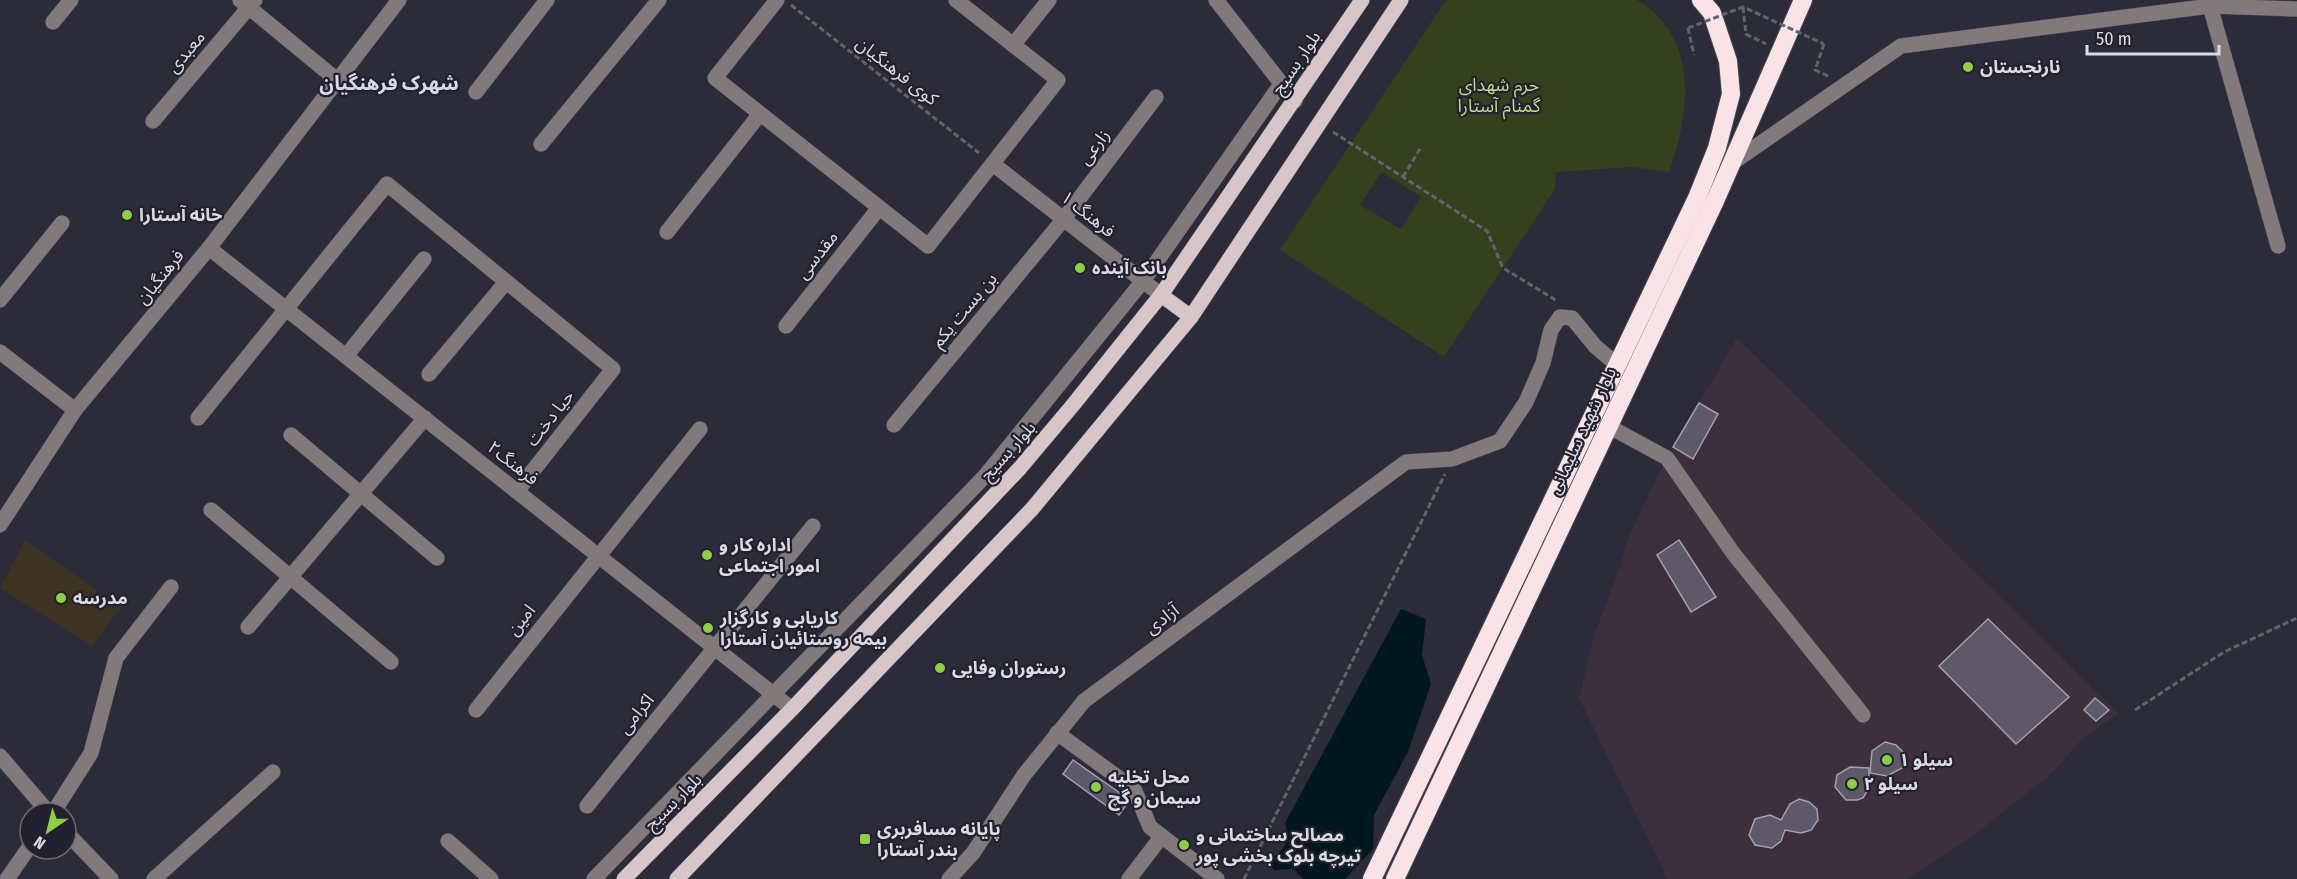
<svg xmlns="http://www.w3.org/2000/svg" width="2297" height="879" viewBox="0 0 2297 879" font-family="'Fira Sans Condensed','Noto Sans Arabic',sans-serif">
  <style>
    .industrial { fill: #3d2f3c }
    .education { fill: #3e3223 }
    .green { fill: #35401d; fill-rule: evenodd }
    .water { fill: #02181e }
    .building { fill: #5d5968; stroke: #a39eb0; stroke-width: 1.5 }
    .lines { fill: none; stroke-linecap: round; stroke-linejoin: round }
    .minor-casing { stroke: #474754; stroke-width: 16 }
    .major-casing { stroke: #474754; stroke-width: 16 }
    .highway-casing { stroke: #474754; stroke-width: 20 }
    .path { stroke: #62626e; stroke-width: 3; stroke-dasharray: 6 3; stroke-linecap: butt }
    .minor { stroke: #82797a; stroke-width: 15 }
    .major { stroke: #d8c5c8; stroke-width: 15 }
    .highway { stroke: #fae3e7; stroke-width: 18 }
    .path-bridge { stroke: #62626e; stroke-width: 3; stroke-dasharray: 6 3; stroke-linecap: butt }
    .poi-dot { fill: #8dce44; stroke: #22212f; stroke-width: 2 }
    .labels { text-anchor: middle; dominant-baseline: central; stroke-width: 4.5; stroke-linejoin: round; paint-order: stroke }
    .street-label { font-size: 18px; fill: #dbdbe4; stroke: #22212f }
    .poi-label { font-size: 18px; font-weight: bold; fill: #dbdbe4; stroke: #22212f; text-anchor: start }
    .park-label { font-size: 18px; fill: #c0da8a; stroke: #22212f }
    .neighbourhood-label { font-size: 20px; font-weight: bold; fill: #d8d8eb; stroke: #22212f }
  </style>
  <rect width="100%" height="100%" fill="#2b2b39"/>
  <!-- industrial -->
  <polygon class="industrial" points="1737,338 2119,714 2084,737 2051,774 1974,835 1907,879 1668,879 1579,698 1594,635 1620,568 1628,538 1667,458"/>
  <!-- education -->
  <polygon class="education" points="25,540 121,607 92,646 0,588"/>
  <!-- green -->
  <path class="green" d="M1446,0H1637C1700,37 1690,113 1669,172L1632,167L1556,172L1555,189L1444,357L1280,250ZM1382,172L1421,197L1401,229L1360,205Z"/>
  <!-- water -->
  <path class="water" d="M1401,609L1426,619L1422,655L1431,684L1408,752L1374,815L1373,849L1345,879H1304L1293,869L1274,870L1267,861C1283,850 1292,843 1285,823Z"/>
  <!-- building -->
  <g class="building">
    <polygon points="1699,403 1718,414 1693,459 1673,447"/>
    <polygon points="1679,540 1716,597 1691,612 1657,555"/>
    <polygon points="1988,619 2069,697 2016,744 1939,666"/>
    <polygon points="2095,698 2109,710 2096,721 2084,710"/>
    <polygon points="1885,742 1896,745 1903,752 1902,768 1887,776 1870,773 1872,751"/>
    <polygon points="1073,760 1127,798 1129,801 1119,815 1063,774"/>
    <polygon points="1850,767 1869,768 1869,788 1863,798 1857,800 1846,800 1835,787 1837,775"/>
    <polygon points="1799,799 1809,802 1817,809 1818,820 1811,830 1801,833 1785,830 1781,841 1772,848 1755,845 1749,835 1755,819 1770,815 1781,820 1790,804"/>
  </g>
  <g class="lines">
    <!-- minor casing -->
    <g class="minor-casing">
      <g id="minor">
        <polyline points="240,0 337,80"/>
        <polyline points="777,0 715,78 928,246 1058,80 956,0"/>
        <polyline points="1216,0 1295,101"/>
        <polyline points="2210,6 2278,246"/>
        <polyline points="53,22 71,0"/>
        <polyline points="1013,45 1049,0"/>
        <polyline points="476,92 547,0"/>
        <polyline points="153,121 255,0"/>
        <polyline points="541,144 659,0"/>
        <polyline points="1732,163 1901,46 2210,6 2297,9"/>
        <polyline points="993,164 1161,295"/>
        <polyline points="667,232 760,114"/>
        <polyline points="209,248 792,709"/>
        <polyline points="0,300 62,223"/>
        <polyline points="786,326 879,208"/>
        <polyline points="0,352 75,410"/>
        <polyline points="346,356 424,259"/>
        <polyline points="429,374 506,282"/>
        <polyline points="198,418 387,184 613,369 517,491"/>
        <polyline points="894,425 1063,220 1156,97"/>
        <polyline points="1608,426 1667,458 1733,553 1863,715"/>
        <polyline points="291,435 437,558"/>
        <polyline points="211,510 391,662"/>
        <polyline points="0,525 75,410 209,248 399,0"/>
        <polyline points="248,627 425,418"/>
        <polyline points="476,710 700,429"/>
        <polyline points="1057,733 1134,789 1150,827 1217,879"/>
        <polyline points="0,756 49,813"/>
        <polyline points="587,806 813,526"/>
        <polyline points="53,813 91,753 116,658 171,587"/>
        <polyline points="66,832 111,879"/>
        <polyline points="448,841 491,879"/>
        <polyline points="7,879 30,846"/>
        <polyline points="154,879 273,772"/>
        <polyline points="594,879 985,476 1143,281 1281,84"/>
        <polyline points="949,879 973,853 1024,775 1084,701 1406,462 1452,459 1500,441 1526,402 1543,363 1551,330 1560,317 1572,318 1595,346 1616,364"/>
        <polyline points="1129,879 1162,836"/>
      </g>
    </g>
    <!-- major casing -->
    <g class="major-casing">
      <g id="major">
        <polyline points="1161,295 1191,317"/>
        <polyline points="624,879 792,709 1020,468 1073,405 1161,295 1362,0"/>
        <polyline points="677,879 1032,509 1191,317 1401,0"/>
      </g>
    </g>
    <!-- highway casing -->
    <g class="highway-casing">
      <g id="highway">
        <polyline points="1372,879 1697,198 1717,148 1731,94 1728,61 1712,13 1701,0"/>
        <polyline points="1395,879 1715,201 1803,0"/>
      </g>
    </g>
    <!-- path -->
    <g class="path">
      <polyline points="791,5 979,153"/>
      <polyline points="1743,7 1746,34 1766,44"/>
      <polyline points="1688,28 1694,55"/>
      <polyline points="1824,44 1815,70 1830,77"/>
      <polyline points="1333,132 1487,231 1503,268 1554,299 1555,303"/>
      <polyline points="1403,177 1421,147"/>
      <polyline points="2135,710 2224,652 2297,618"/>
      <polyline points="1244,879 1445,474"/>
    </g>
    <!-- minor -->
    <use href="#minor" class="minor"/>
    <!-- major -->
    <use href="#major" class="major"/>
    <!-- highway -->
    <use href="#highway" class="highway"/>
    <!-- path-bridge -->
    <polyline class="path-bridge" points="1688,28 1743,7 1824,44"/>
  </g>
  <!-- markers -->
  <g class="poi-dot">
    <circle cx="1968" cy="67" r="6"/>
    <circle cx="127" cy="215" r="6"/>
    <circle cx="1080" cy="268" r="6"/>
    <circle cx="707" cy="555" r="6"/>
    <circle cx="61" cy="598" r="6"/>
    <circle cx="708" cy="628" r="6"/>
    <circle cx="940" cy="668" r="6"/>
    <circle cx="1887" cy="760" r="6"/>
    <circle cx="1852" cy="784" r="6"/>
    <circle cx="1096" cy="787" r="6"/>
    <rect x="859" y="833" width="12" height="12" rx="3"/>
    <circle cx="1184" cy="845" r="6"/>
  </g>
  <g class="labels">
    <!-- street labels -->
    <g class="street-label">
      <text transform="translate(186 52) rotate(-50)">معبدی</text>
      <text transform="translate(1296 63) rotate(-56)">بلوار بسیج</text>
      <text transform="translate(897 71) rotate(38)">کوی فرهنگیان</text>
      <text transform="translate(1094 147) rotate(-53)">زارعی</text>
      <text transform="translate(1088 214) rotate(38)">فرهنگ ۱</text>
      <text transform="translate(817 255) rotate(-52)">مقدسی</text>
      <text transform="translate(160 277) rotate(-51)">فرهنگیان</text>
      <text transform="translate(964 310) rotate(-50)">بن بست یکم</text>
      <text transform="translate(550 418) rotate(-52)">حیا دخت</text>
      <text transform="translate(1582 431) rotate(-65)">بلوار شهید سلیمانی</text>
      <text transform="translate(1008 451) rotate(-48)">بلوار بسیج</text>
      <text transform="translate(513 463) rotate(38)">فرهنگ۲</text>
      <text transform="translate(1162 619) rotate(-37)">آزادی</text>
      <text transform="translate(521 620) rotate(-52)">امین</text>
      <text transform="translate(636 714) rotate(-51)">اکرامی</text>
      <text transform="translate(673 802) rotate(-45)">بلوار بسیج</text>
    </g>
    <!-- poi labels -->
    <g class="poi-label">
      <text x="1980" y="67">نارنجستان</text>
      <text x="139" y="215">خانه آستارا</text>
      <text x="1092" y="268">بانک آینده</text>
      <text x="719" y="545">اداره کار و<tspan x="719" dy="21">امور اجتماعی</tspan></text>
      <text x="73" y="598">مدرسه</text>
      <text x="720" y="618">کاریابی و کارگزار<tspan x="720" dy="21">بیمه روستائیان آستارا</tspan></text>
      <text x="952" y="668">رستوران وفایی</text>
      <text x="1899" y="760">سیلو ۱</text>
      <text x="1108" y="777">محل تخلیه<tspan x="1108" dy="21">سیمان و گچ</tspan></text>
      <text x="1864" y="784">سیلو ۲</text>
      <text x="877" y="829">پایانه مسافربری<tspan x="877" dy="21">بندر آستارا</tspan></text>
      <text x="1196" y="835">مصالح ساختمانی و<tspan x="1196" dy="21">تیرچه بلوک بخشی پور</tspan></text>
    </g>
    <!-- park labels -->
    <g class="park-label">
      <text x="1499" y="85">حرم شهدای<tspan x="1499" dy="21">گمنام آستارا</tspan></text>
    </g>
    <!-- neighbourhood labels -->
    <g class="neighbourhood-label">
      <text x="389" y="83">شهرک فرهنگیان</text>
    </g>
  </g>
  <!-- north arrow -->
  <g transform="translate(48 831) rotate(215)"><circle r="28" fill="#22212f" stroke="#6c6b77" stroke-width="1.5"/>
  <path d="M0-4.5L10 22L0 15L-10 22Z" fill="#8dce44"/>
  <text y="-9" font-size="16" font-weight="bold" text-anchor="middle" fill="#dbdbe4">N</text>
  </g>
  <!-- scale -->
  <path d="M2087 45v9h132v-9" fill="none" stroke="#dbdbe4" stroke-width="3"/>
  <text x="2096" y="45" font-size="18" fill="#dbdbe4" stroke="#22212f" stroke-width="4.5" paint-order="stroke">50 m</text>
</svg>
